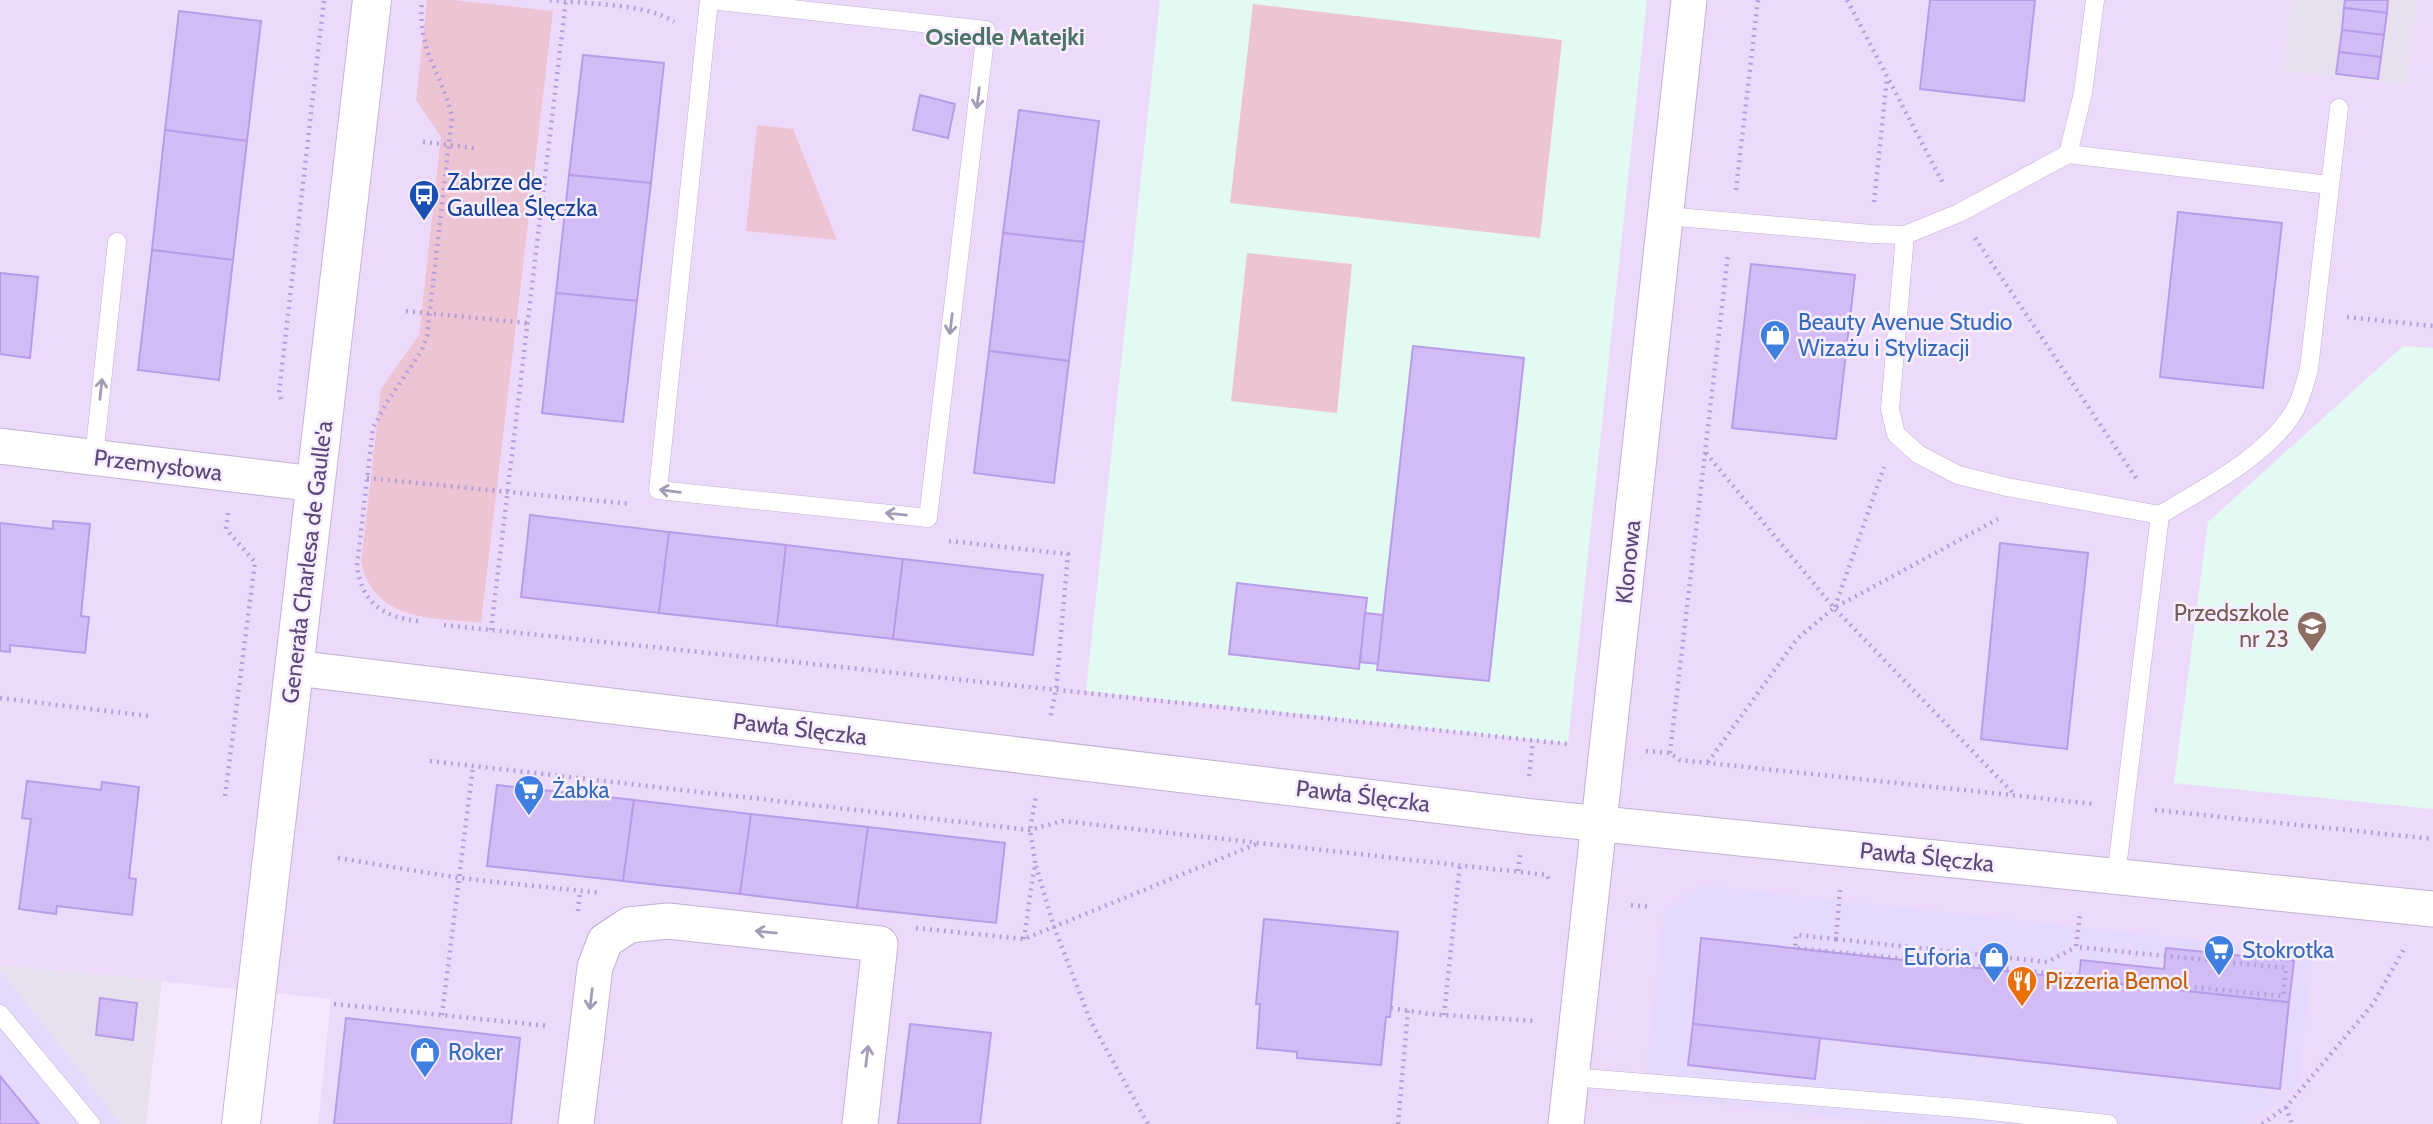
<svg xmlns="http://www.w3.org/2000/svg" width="2433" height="1124" viewBox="0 0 2433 1124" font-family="Cabin,sans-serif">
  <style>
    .residential { fill: #eddafb }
    .commercial { fill: #e5dafe }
    .industrial { fill: #e7e0ee }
    .education { fill: #e3faf2 }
    .green { fill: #edc4d4 }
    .building { fill: #d3bcf5; stroke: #b99ce8; stroke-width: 2 }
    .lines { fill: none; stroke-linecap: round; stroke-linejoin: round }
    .lane-casing { stroke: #c1b1d5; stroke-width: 19 }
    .street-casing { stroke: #c1b1d5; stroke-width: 37 }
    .secondary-casing { stroke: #c5b3dd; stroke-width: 40 }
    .path { stroke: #b69fda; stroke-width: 4.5; stroke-dasharray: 2 5; stroke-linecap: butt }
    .lane { stroke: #fff; stroke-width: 18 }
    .street { stroke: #fff; stroke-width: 35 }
    .secondary { stroke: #fff; stroke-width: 38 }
    .oneway { stroke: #a49bb5 }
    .labels { text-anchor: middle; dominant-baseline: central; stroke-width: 5; stroke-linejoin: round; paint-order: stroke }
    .transit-label { font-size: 23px; fill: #164399; stroke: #f8eeff; text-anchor: start }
    .shop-label { font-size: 23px; fill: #366cbe; stroke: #f8eeff; text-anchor: start }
    .street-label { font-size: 23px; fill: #5a4979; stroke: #f8eeff }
    .education-label { font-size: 23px; fill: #785e54; stroke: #f8eeff; text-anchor: end }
    .food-label { font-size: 23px; fill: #c56008; stroke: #f8eeff; text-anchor: start }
    .neighbourhood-label { font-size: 24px; font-weight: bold; fill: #4c7366; stroke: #f8eeff }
  </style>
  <rect width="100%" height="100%" fill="#f5e7fe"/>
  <!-- residential -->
  <polygon class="residential" points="0,0 2433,0 2433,1124 318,1124 331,999 0,965"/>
  <!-- commercial -->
  <g class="commercial">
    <polygon points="1701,885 2314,953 2297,1087 2247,1124 1896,1124 1643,1095 1664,909"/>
    <polygon points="0,970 121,1124 0,1124"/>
  </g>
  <!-- industrial -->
  <g class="industrial">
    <polygon points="2291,0 2417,0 2407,85 2283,71"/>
    <polygon points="0,965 162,980 146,1124 121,1124 0,970"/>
  </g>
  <!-- education -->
  <g class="education">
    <polygon points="1160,0 1647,0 1568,743 1086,691"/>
    <polygon points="2403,346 2433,348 2433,809 2174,783 2208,522"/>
  </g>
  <!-- green -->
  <g class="green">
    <path d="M427,0H455L553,11L481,623C431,617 376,622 361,563L381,389L419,335L441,137L416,100Z"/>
    <polygon points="1253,4 1562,40 1540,238 1230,203"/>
    <polygon points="757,125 793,129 837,240 746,231"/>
    <polygon points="1247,253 1352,264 1337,413 1231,401"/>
  </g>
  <!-- building -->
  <g class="building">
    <polygon points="1930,0 2035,0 2024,101 1920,89"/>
    <polygon points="2345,0 2388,0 2387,13 2344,8"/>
    <polygon points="2344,8 2387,13 2384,35 2342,30"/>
    <polygon points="179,11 261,21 247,141 165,130"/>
    <polygon points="2342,30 2384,35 2381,57 2339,52"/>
    <polygon points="2339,52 2381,57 2378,79 2336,74"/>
    <polygon points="583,55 664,63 651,183 569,175"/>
    <polygon points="920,95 955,104 948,138 913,130"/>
    <polygon points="1019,110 1099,121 1084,242 1003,233"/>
    <polygon points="165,130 247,141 233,260 152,250"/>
    <polygon points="569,175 651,183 637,301 556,293"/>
    <polygon points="2178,212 2282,223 2263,388 2160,377"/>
    <polygon points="1003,233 1084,242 1069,361 989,351"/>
    <polygon points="152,250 233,260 219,380 138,370"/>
    <polygon points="1751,264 1855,275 1836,439 1732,428"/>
    <polygon points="0,273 38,277 30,358 0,354"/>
    <polygon points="556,293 637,301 623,422 542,413"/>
    <polygon points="1413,346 1524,358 1489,681 1377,670"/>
    <polygon points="989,351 1069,361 1054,483 974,473"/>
    <polygon points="530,515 669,532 659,613 521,597"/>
    <polygon points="53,521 90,524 81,616 89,617 85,653 10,645 10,652 0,651 0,523 53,529"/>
    <polygon points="669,532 786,545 777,626 659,613"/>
    <polygon points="2000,543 2088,553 2067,749 1981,739"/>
    <polygon points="786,545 903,559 893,639 777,626"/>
    <polygon points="903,559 1043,575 1033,655 893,639"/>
    <polygon points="1237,583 1367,598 1359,669 1229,654"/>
    <polygon points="1365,613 1383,615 1378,664 1360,662"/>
    <polygon points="27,781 101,790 102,782 139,787 129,878 136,879 132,915 57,906 56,914 19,909 31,819 22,818"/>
    <polygon points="497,785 634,800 623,881 487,866"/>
    <polygon points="634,800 751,814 740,894 623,881"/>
    <polygon points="751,814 868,827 857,908 740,894"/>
    <polygon points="868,827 1005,843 996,923 857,908"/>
    <polygon points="1264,919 1398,932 1390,1017 1386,1017 1381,1065 1297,1058 1297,1052 1257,1048 1260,1004 1256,1004"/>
    <polygon points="1701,938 2289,1002 2280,1089 1693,1024"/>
    <polygon points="2166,948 2294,961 2289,1002 2079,979 2081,960 2164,969"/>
    <polygon points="100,998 137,1003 133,1040 96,1035"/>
    <polygon points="346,1018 520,1038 511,1124 334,1124"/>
    <polygon points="910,1024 991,1033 980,1124 898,1124"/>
    <polygon points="1693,1024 1820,1038 1815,1079 1688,1065"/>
    <polygon points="0,1076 39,1124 0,1124"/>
  </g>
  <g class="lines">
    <!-- lane casing -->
    <g class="lane-casing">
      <g id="lane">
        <polyline points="709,0 658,490 928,518 986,30 709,0"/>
        <polyline points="2068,154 2083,93 2095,0"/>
        <polyline points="1666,216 1871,234 1905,235 1959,213 2068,154 2329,185"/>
        <path d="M1905,235L1890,409L1896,434L1918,454L1958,475L2007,487L2160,515C2202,489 2260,460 2289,419C2300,404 2304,387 2309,369L2339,108"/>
        <polyline points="94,457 117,242"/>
        <polyline points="2116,877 2160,515"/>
        <polyline points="0,1014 91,1124"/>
        <polyline points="1571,1077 1971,1109 2108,1124"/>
      </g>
    </g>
    <!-- street casing -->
    <g class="street-casing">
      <g id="street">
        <polyline points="0,446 316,484"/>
        <polyline points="295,668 1525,816 2433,909"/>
        <polyline points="576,1124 595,967 605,941 629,925 668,921 880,944 860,1124"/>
        <polyline points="1566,1124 1689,0"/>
      </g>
    </g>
    <!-- secondary casing -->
    <g class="secondary-casing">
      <polyline id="secondary" points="241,1124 372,0"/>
    </g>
    <!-- path -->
    <g class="path">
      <path d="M550,0C584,4 647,3 674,22"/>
      <polyline points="1847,0 1944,185"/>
      <polyline points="423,142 474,148"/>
      <polyline points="1736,190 1758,0"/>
      <polyline points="1874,202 1887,78"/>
      <polyline points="1975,238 2136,478"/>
      <polyline points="406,311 527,323"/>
      <polyline points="2347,317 2433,326"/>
      <polyline points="281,399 279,393 324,0"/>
      <polyline points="1706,453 1834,608 2014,794"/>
      <polyline points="367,478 631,504"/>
      <polyline points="949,541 1068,554 1056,690 1050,719"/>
      <polyline points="1835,607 1884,467"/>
      <path d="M418,621C383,617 362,603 357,566L373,428L387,402L422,350L427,336L452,117C442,72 417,52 422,0"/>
      <polyline points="444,625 1568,744"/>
      <polyline points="491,630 566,0"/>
      <polyline points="0,698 149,716"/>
      <polyline points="1646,751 1670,753 1680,760 2095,804"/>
      <polyline points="1670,753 1728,255"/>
      <polyline points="430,761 1030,830 1062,821 1547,875 1550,882"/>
      <polyline points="1708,762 1797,639 1834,608 1998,519"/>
      <polyline points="1529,776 1533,741"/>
      <polyline points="225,796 255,562 226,529 228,513"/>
      <polyline points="2155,810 2433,839"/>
      <polyline points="338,858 459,878 601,893"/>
      <polyline points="1036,866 1054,927 1091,1022 1148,1124"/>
      <polyline points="1518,871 1520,855"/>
      <polyline points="1840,890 1836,939 1796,935 1795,948 2283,996 2286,968 2076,947 2080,914"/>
      <polyline points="1631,905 1651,907"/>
      <polyline points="578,911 580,891"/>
      <polyline points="916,928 1024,939 1259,843"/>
      <polyline points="1024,939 1035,861 1030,830 1036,796"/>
      <polyline points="1836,939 2047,962 2076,947"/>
      <polyline points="334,1004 549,1026"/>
      <polyline points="1391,1008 1429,1014 1536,1021"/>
      <polyline points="442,1015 473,766"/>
      <polyline points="1444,1015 1460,864"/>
      <polyline points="2286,1107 2292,1124"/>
      <polyline points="1398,1124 1408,1010"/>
      <polyline points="2262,1124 2286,1107 2373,1004 2405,947"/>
    </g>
    <!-- lane -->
    <use href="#lane" class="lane"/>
    <!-- street -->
    <use href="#street" class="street"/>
    <!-- secondary -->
    <use href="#secondary" class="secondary"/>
  </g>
  <!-- one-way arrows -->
  <defs><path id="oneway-shaft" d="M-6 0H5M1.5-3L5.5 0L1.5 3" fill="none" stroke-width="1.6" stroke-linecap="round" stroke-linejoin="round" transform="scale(1.75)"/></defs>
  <g class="oneway">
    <use href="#oneway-shaft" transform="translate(978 98) rotate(97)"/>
    <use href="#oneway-shaft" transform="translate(951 324) rotate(97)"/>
    <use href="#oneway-shaft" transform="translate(101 389) rotate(-84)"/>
    <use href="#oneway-shaft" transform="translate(670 491) rotate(-173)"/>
    <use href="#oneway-shaft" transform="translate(896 514) rotate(-174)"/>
    <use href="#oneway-shaft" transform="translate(766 932) rotate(-174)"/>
    <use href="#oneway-shaft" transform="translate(591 999) rotate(97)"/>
    <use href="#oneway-shaft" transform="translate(867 1056) rotate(-83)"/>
  </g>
  <!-- icons -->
  <defs>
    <g id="bus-pin" transform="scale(1.575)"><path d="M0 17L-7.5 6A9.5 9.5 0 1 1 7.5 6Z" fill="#1a4fb4" stroke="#f8eeff"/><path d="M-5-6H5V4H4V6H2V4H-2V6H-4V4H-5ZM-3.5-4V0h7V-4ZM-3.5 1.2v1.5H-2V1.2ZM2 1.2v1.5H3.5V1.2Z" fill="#fff"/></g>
    <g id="shop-pin" transform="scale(1.575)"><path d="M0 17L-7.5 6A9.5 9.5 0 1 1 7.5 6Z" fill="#3f7fe0" stroke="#f8eeff"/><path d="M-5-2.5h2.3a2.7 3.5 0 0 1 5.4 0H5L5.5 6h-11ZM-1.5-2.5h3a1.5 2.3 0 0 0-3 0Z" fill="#fff"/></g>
    <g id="school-pin" transform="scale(1.575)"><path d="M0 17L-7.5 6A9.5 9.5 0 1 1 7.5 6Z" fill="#8d6e63" stroke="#f8eeff"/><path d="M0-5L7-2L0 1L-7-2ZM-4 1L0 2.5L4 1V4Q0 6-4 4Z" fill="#fff"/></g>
    <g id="supermarket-pin" transform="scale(1.575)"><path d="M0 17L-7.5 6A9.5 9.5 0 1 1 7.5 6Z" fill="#3f7fe0" stroke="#f8eeff"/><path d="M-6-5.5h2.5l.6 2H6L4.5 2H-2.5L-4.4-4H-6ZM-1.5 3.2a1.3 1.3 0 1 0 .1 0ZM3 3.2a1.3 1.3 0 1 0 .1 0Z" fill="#fff"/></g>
    <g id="restaurant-pin" transform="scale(1.575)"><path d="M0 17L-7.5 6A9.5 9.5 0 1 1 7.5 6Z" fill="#e8710a" stroke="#f8eeff"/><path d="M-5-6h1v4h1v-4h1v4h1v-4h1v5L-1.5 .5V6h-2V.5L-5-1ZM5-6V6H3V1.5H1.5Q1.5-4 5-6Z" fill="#fff"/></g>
  </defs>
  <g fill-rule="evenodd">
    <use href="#bus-pin" x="424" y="195"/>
    <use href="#shop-pin" x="1775" y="335"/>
    <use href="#school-pin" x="2312" y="626"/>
    <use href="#supermarket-pin" x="529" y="790"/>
    <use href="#supermarket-pin" x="2219" y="950"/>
    <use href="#shop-pin" x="1994" y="957"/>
    <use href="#restaurant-pin" x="2022" y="981"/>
    <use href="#shop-pin" x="425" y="1052"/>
  </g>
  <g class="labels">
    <!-- transit labels -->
    <g class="transit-label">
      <text x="447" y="182">Zabrze de<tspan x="447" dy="26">Gaullea Ślęczka</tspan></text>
    </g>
    <!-- shop labels -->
    <g class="shop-label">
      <text x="1798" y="322">Beauty Avenue Studio<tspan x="1798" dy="26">Wizażu i Stylizacji</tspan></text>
      <text x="552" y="790">Żabka</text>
      <text x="2242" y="950">Stokrotka</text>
      <text x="1971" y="957" text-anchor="end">Euforia</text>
      <text x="448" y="1052">Roker</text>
    </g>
    <!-- street labels -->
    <g class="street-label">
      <text transform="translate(158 465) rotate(7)">Przemysłowa</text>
      <text transform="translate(307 562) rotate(-83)">Generała Charlesa de Gaulle'a</text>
      <text transform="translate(1628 562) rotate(-84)">Klonowa</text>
      <text transform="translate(800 729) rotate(7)">Pawła Ślęczka</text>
      <text transform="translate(1363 796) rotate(7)">Pawła Ślęczka</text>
      <text transform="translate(1927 857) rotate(6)">Pawła Ślęczka</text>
    </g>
    <!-- education labels -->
    <g class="education-label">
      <text x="2289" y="613">Przedszkole<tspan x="2289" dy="26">nr 23</tspan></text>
    </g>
    <!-- food labels -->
    <g class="food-label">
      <text x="2045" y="981">Pizzeria Bemol</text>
    </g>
    <!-- neighbourhood labels -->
    <g class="neighbourhood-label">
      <text x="1005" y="36">Osiedle Matejki</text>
    </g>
  </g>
</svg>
